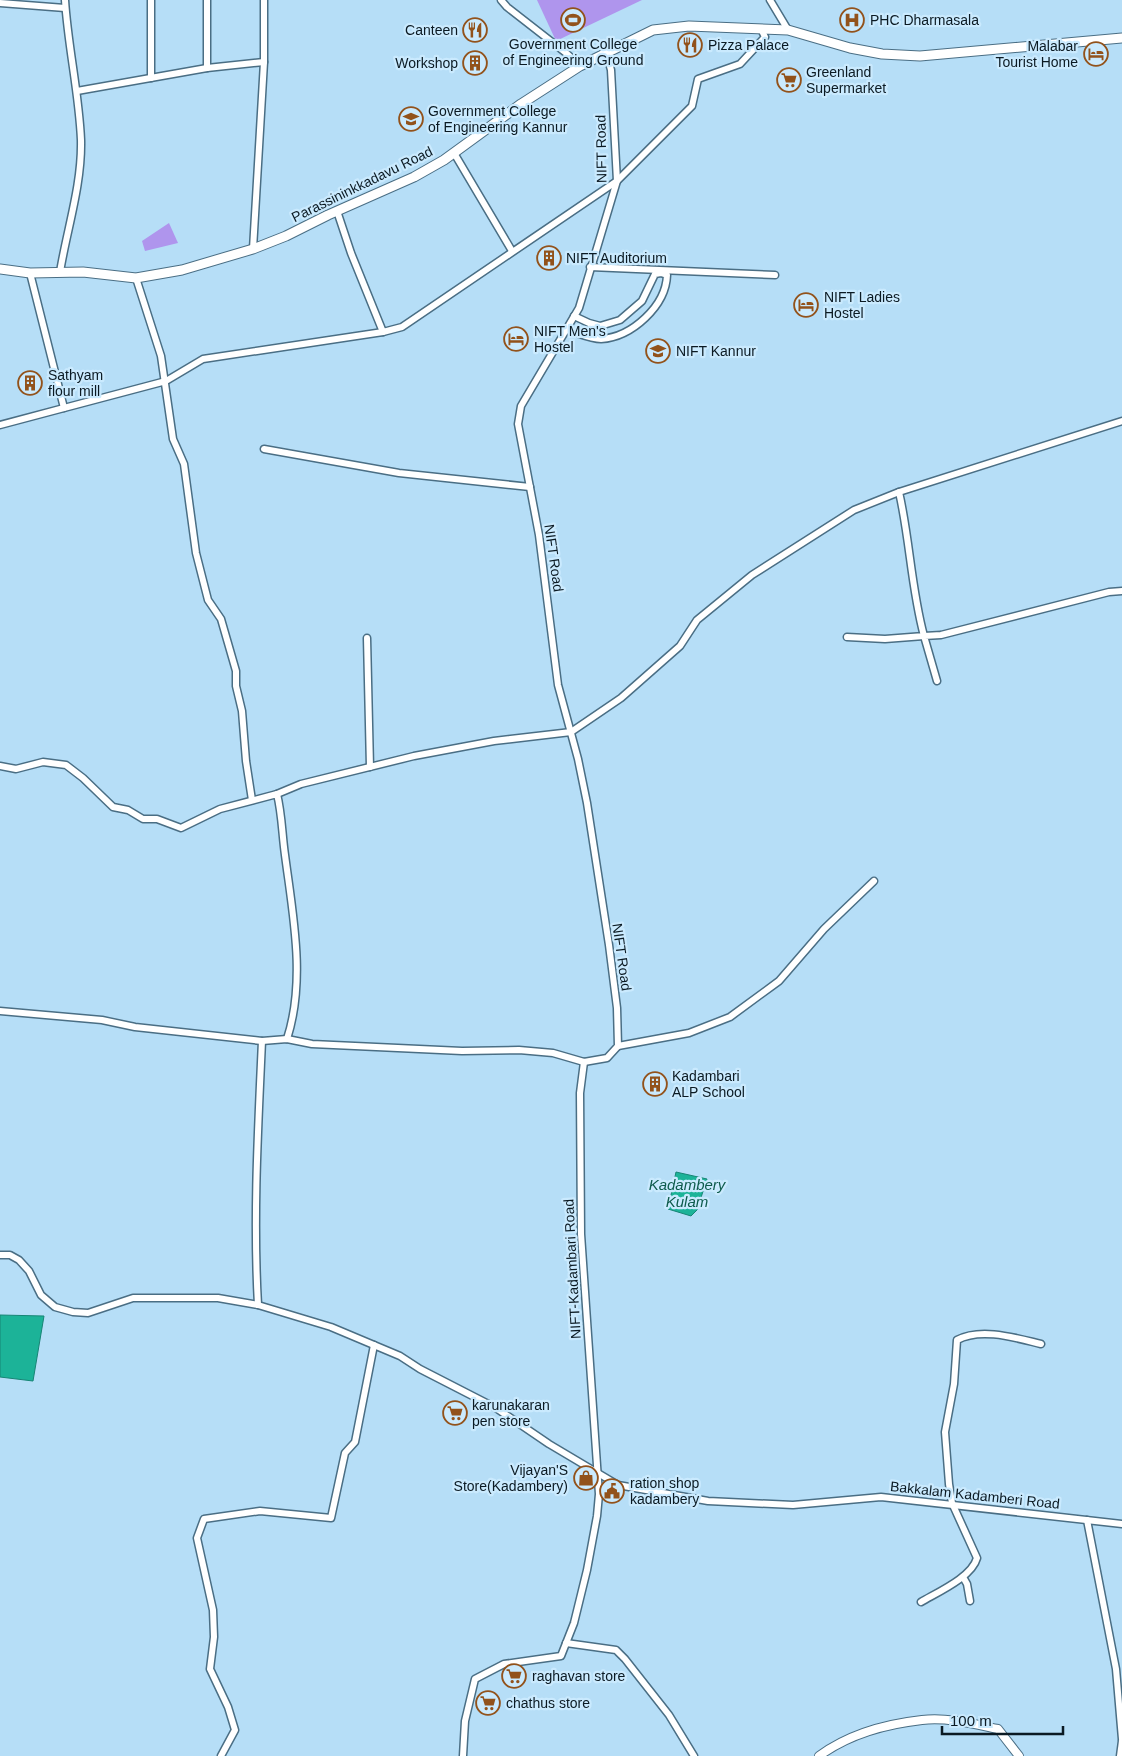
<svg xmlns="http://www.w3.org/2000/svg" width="1122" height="1756" viewBox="0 0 1122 1756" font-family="Arial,sans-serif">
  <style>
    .green { fill: #af95ed }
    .water { fill: #1cb398; stroke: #178575 }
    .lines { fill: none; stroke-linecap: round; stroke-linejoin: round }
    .minor-casing { stroke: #4a6e84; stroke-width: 9 }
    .tertiary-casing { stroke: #4a6e84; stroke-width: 10 }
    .secondary-casing { stroke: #4a6e84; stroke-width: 11 }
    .minor { stroke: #fff; stroke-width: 6 }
    .tertiary { stroke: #fff; stroke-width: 8 }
    .secondary { stroke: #fff; stroke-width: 9 }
    .labels { text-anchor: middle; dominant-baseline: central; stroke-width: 4.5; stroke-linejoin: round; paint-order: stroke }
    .poi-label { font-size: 14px; fill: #0b1a23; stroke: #caeafe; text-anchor: start }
    .street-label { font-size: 14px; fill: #0b1a23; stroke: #caeafe }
    .water-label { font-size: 15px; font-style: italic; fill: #0e5b4c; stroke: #caeafe }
  </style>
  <rect width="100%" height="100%" fill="#b6def7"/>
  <!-- green -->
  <g class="green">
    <polygon points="537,0 642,0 556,41"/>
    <polygon points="169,223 178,243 145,251 142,241"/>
  </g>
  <!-- water -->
  <g class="water">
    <polygon points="676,1172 707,1179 697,1210 691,1216 668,1209"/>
    <polygon points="0,1315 44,1316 33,1381 0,1377"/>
  </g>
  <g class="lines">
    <!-- minor casing -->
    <g class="minor-casing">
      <g id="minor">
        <polyline points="501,0 507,7 566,53 580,66"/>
        <polyline points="770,0 788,30"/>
        <polyline points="0,3 65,8"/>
        <polyline points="207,68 207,0"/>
        <polyline points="151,78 151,0"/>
        <polyline points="77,91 207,68 264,62"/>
        <polyline points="454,153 512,251"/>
        <polyline points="337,211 351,253 383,332"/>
        <polyline points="253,249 264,62 264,0"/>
        <polyline points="590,267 775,275"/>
        <path d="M60,272C67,229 82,185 81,140C79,93 68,47 65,0"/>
        <polyline points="30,273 64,408 166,381 203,359 383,332 402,327 617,181 692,106 698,79 740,64 765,37 761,29"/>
        <polyline points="136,278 161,356 173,439 184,464 196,553 208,600 221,619 236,671 236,686 242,711 246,761 252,800"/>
        <path d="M567,330C578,333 590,339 601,339C632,337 666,306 667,275L661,273L655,274L642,301L620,320L600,326L589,323L574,316"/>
        <polyline points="0,425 64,408"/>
        <polyline points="264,449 399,473 530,487"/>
        <path d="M847,637L885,639L924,636C911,588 910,540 899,492L1122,421"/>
        <polyline points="367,638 370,767"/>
        <polyline points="937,681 924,636 941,635 1109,592 1122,591"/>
        <path d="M0,766L16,769L43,762L66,765L83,778L113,807L128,810L143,819H157L181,828L220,809L277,794C282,814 282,834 285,855C293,916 306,980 287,1039"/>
        <polyline points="277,794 301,784 414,756 494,741 571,732 621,698 680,646 697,620 752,575 854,510 899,492"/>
        <polyline points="0,1011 102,1020 135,1027 262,1041 287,1039 312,1044 462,1051 519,1050 553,1053 584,1062 607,1058 618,1046 617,1008 609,945 587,803 578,759 558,685 539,535 518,424 521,406 579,308 617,181 611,70 606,52"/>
        <polyline points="618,1046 689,1033 730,1017 779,981 824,929 874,881"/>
        <polyline points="0,1255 10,1255 19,1260 29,1271 41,1295 55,1307 73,1312 88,1313 133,1298 218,1298 258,1305 331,1327 400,1356 420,1369 496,1408 549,1444 618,1485 708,1501 793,1505 881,1497 1122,1524"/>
        <path d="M258,1305C253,1217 258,1129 262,1041"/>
        <polyline points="1087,1520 1116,1669 1122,1739"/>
        <polyline points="963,1577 967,1584 970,1601"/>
        <path d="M921,1602C938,1592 972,1577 977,1558L952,1503L949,1484L945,1432L954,1384L957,1340C981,1327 1016,1338 1041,1344"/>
        <polyline points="566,1643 616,1650 625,1659 669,1715 694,1756"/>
        <polyline points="221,1756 235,1730 228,1707 210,1669 214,1637 213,1610 197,1538 204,1519 260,1511 331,1518 345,1453 355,1442 374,1345"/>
        <polyline points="463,1756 465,1721 475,1679 504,1664 561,1656 574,1623 587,1570 597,1516 599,1494 581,1234 580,1093 584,1062"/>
        <polyline points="1120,1756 1122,1741"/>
      </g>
    </g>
    <!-- tertiary casing -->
    <g class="tertiary-casing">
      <path id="tertiary" d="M819,1756C849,1734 886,1724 922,1720C947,1717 974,1724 998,1729L1019,1756"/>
    </g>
    <!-- secondary casing -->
    <g class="secondary-casing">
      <polyline id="secondary" points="0,269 30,273 83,272 136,278 182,270 253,249 286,236 328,215 414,177 444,160 521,104 580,66 653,30 689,26 788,30 850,48 882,54 920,56 1122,38"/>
    </g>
    <!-- minor -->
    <use href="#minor" class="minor"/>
    <!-- tertiary -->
    <use href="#tertiary" class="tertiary"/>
    <!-- secondary -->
    <use href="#secondary" class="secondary"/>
  </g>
  <!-- icons -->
  <defs>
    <g id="stadium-ring" transform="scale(1.25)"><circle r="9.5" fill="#caeafe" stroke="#92521b" stroke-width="1.5"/><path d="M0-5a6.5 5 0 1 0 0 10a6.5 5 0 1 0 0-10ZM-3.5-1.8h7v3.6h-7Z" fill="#92521b"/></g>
    <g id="hospital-ring" transform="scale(1.25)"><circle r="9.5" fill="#caeafe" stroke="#92521b" stroke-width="1.5"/><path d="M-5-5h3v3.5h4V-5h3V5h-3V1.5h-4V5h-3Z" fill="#92521b"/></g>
    <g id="restaurant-ring" transform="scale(1.25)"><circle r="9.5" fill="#caeafe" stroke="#92521b" stroke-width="1.5"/><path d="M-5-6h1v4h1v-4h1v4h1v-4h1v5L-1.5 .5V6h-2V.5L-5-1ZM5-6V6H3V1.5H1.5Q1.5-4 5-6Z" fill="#92521b"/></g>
    <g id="hotel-ring" transform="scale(1.25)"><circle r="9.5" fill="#caeafe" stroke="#92521b" stroke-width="1.5"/><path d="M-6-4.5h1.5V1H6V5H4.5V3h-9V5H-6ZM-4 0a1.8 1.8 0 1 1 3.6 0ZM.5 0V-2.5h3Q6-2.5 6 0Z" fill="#92521b"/></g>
    <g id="building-ring" transform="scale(1.25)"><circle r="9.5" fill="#caeafe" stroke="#92521b" stroke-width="1.5"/><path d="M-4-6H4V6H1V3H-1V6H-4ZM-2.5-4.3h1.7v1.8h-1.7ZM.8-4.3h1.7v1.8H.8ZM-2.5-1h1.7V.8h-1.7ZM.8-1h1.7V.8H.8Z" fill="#92521b"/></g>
    <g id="supermarket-ring" transform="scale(1.25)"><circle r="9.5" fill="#caeafe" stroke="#92521b" stroke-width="1.5"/><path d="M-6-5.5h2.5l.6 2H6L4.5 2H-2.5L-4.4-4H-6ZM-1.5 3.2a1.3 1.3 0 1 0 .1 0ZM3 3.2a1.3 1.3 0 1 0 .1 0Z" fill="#92521b"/></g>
    <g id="university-ring" transform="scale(1.25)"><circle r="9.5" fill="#caeafe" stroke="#92521b" stroke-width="1.5"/><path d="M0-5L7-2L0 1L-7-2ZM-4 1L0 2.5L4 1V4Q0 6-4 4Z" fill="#92521b"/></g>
    <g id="shop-ring" transform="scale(1.25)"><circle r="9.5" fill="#caeafe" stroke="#92521b" stroke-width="1.5"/><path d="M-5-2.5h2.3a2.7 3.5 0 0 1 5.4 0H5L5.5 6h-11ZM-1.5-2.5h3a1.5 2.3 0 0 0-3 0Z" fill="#92521b"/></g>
    <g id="civic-ring" transform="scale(1.25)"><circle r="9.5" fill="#caeafe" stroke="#92521b" stroke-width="1.5"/><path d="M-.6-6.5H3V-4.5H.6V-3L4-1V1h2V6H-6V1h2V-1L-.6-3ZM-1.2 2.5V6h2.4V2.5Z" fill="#92521b"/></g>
  </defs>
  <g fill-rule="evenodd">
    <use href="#stadium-ring" x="573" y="20"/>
    <use href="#hospital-ring" x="852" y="20"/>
    <use href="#restaurant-ring" x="475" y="30"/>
    <use href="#restaurant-ring" x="690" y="45"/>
    <use href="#hotel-ring" x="1096" y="54"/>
    <use href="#building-ring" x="475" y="63"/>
    <use href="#supermarket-ring" x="789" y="80"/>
    <use href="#university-ring" x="411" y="119"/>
    <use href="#building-ring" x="549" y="258"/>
    <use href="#hotel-ring" x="806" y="305"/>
    <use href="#hotel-ring" x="516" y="339"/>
    <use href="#university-ring" x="658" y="351"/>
    <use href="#building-ring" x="30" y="383"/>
    <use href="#building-ring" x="655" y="1084"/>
    <use href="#supermarket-ring" x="455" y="1413"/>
    <use href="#shop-ring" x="586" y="1478"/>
    <use href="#civic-ring" x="612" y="1491"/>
    <use href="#supermarket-ring" x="514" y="1676"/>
    <use href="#supermarket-ring" x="488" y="1703"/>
  </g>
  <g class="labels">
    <!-- poi labels -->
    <g class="poi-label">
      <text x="870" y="20">PHC Dharmasala</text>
      <text x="458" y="30" text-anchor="end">Canteen</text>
      <text x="573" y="44" text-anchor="middle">Government College<tspan x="573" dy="16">of Engineering Ground</tspan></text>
      <text x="708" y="45">Pizza Palace</text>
      <text x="1078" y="46" text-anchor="end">Malabar<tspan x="1078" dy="16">Tourist Home</tspan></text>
      <text x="458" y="63" text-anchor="end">Workshop</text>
      <text x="806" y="72">Greenland<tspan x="806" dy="16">Supermarket</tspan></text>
      <text x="428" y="111">Government College<tspan x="428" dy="16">of Engineering Kannur</tspan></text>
      <text x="566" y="258">NIFT Auditorium</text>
      <text x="824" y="297">NIFT Ladies<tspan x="824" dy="16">Hostel</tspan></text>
      <text x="534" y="331">NIFT Men's<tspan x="534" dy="16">Hostel</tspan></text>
      <text x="676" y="351">NIFT Kannur</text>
      <text x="48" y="375">Sathyam<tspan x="48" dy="16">flour mill</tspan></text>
      <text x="672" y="1076">Kadambari<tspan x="672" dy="16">ALP School</tspan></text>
      <text x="472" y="1405">karunakaran<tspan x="472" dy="16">pen store</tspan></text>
      <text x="568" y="1470" text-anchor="end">Vijayan'S<tspan x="568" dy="16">Store(Kadambery)</tspan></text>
      <text x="630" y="1483">ration shop<tspan x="630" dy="16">kadambery</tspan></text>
      <text x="532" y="1676">raghavan store</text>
      <text x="506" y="1703">chathus store</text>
    </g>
    <!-- street labels -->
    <g class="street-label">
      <text transform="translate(601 149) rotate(-91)">NIFT Road</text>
      <text transform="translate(362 184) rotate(-26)">Parassininkkadavu Road</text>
      <text transform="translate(554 558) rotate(82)">NIFT Road</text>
      <text transform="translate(622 957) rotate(82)">NIFT Road</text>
      <text transform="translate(572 1269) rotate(-93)">NIFT-Kadambari Road</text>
      <text transform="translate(975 1495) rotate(6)">Bakkalam Kadamberi Road</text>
    </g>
    <!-- water labels -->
    <g class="water-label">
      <text x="687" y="1184">Kadambery<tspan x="687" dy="17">Kulam</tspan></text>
    </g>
  </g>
  <!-- scale -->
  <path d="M942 1726v8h121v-8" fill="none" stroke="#0b1a23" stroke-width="2.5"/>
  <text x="950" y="1726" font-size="15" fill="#0b1a23" stroke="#caeafe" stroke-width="4" paint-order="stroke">100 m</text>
</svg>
